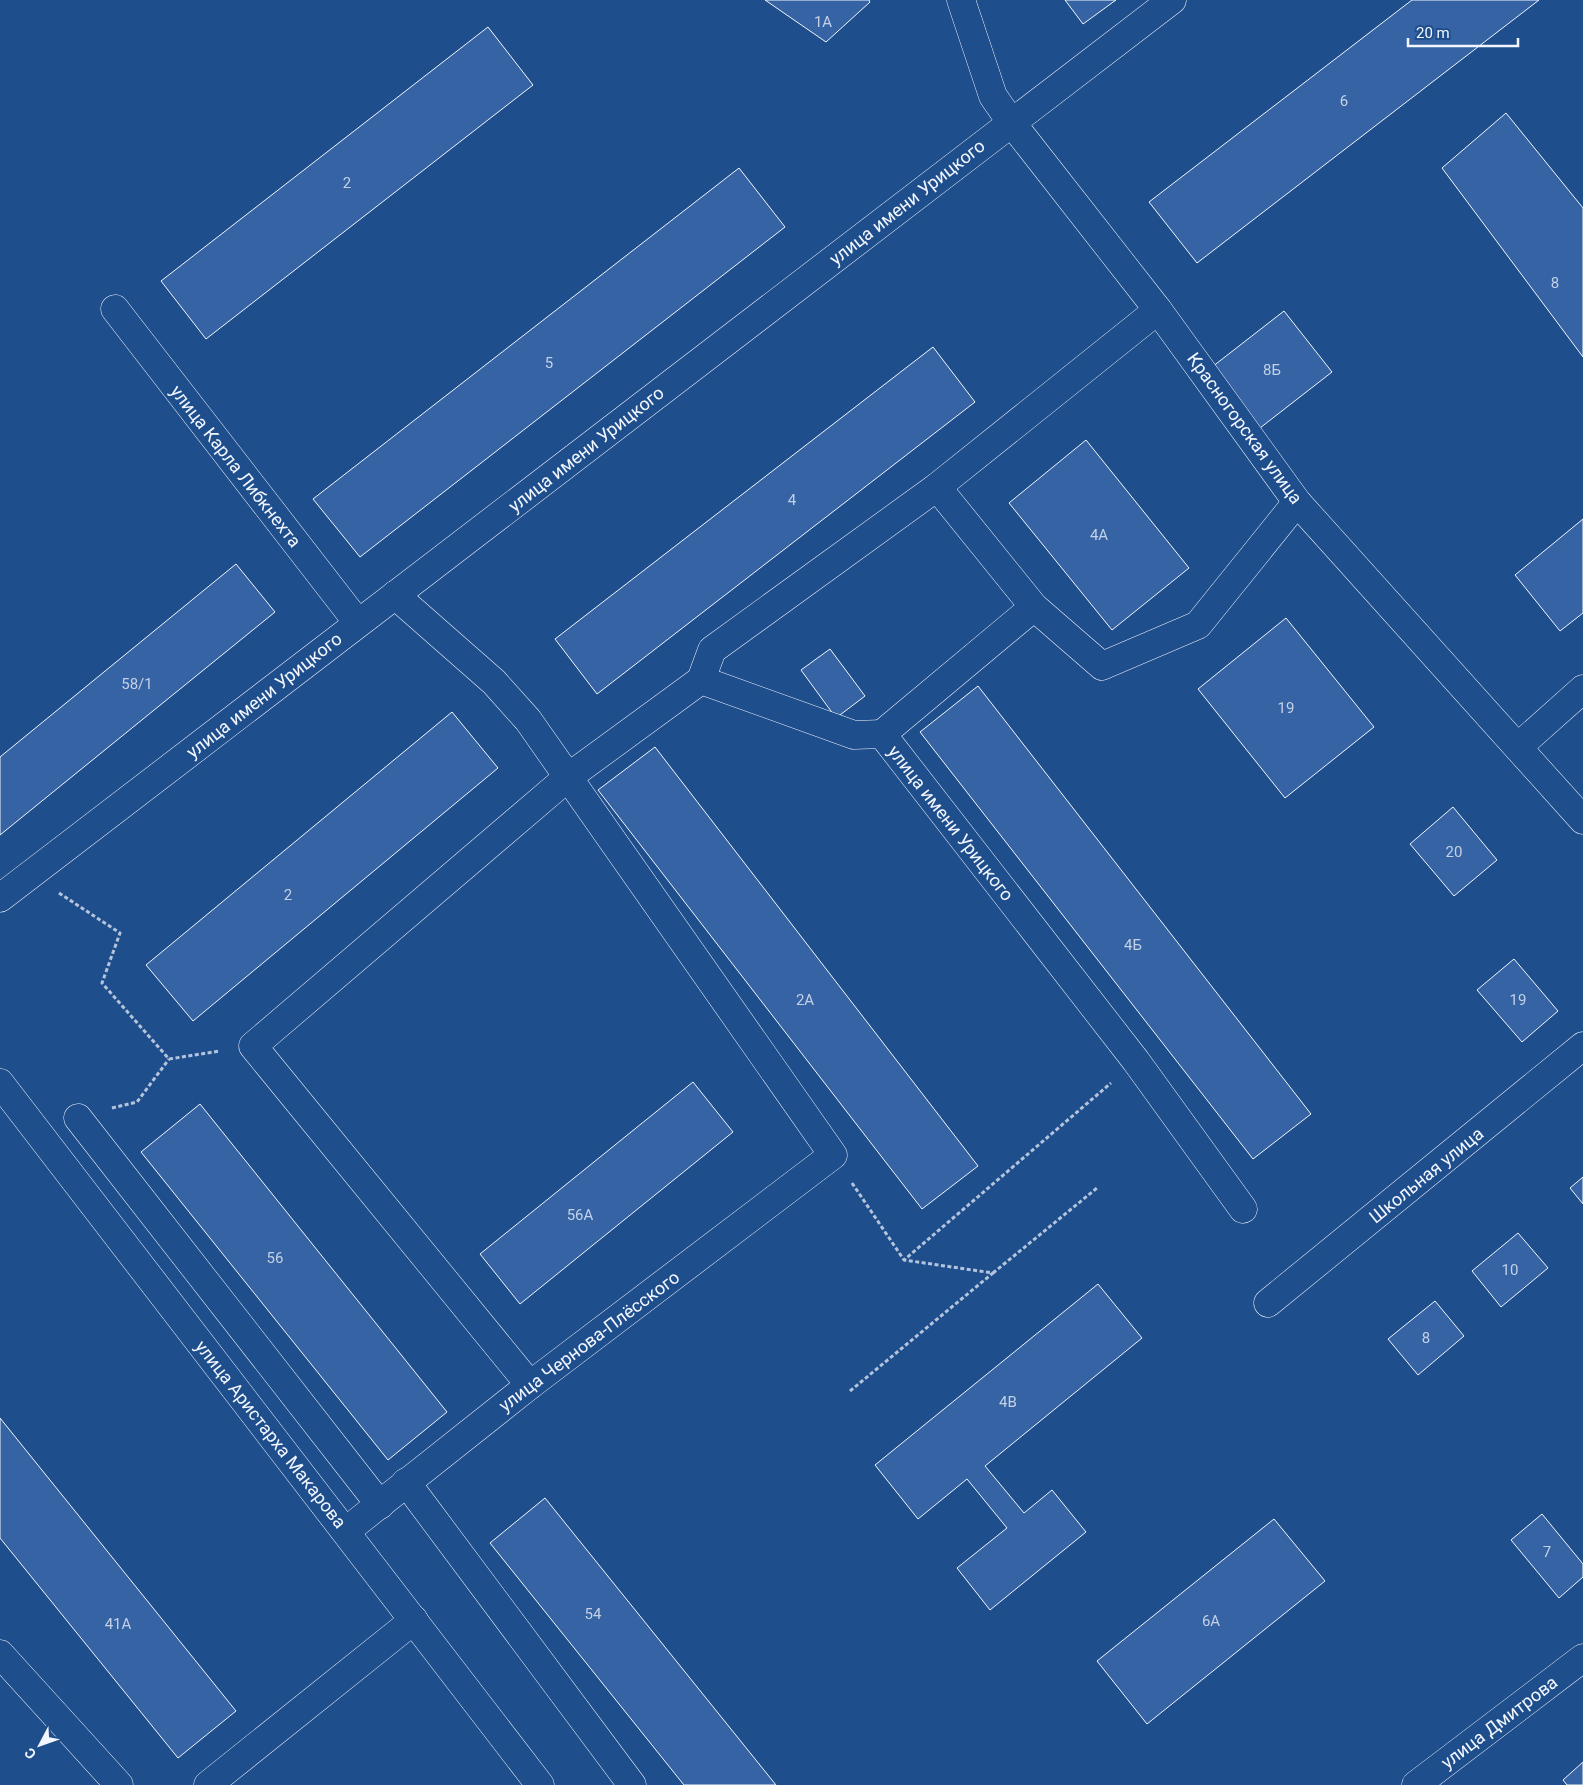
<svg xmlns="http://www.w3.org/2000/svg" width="1583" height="1785" viewBox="0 0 1583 1785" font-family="Roboto,sans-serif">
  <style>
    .building { fill: #3563a3; stroke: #f2f6ff }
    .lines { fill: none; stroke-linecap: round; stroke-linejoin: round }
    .minor-casing { stroke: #f2f6ff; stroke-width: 29 }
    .path { stroke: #b3c4dc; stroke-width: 3; stroke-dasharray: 4 2.5; stroke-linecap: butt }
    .minor { stroke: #1f4e8c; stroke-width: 28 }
    .labels { text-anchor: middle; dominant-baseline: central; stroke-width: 4; stroke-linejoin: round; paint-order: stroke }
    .number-label { font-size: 15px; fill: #c3d1e8 }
    .street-label { font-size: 18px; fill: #f2f6ff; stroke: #1f4e8c }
  </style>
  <rect width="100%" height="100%" fill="#1f4e8c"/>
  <!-- building -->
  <g class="building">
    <polygon points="765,0 869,0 870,2 826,42"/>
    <polygon points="1065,0 1116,0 1083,24"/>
    <polygon points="1412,0 1539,0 1197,263 1149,202"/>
    <polygon points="488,27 533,85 206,339 161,281"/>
    <polygon points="1506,113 1583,208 1583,357 1442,168"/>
    <polygon points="739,168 785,227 360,557 313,499"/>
    <polygon points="1284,311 1332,372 1260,428 1212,367"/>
    <polygon points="933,347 975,402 597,694 555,639"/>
    <polygon points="1086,440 1189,568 1112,630 1009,503"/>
    <polygon points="1583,519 1583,613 1560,631 1515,575"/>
    <polygon points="236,564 275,612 0,835 0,757"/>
    <polygon points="1286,618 1374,727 1285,798 1198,689"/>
    <polygon points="830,649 865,696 836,718 801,670"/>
    <polygon points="978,686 1311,1114 1253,1159 920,732"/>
    <polygon points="452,712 498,768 193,1021 146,965"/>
    <polygon points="655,747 978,1166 922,1209 598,790"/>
    <polygon points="1453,807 1497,860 1454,896 1410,844"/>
    <polygon points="1514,959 1558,1011 1522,1042 1477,990"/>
    <polygon points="693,1082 733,1132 520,1304 480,1254"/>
    <polygon points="200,1104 447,1412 388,1460 141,1152"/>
    <polygon points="1583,1177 1583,1204 1570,1188"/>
    <polygon points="1518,1233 1548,1268 1501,1307 1472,1271"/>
    <polygon points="1098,1284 1142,1338 985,1466 1024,1513 1052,1490 1086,1532 990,1610 957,1568 1007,1528 967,1479 918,1519 875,1465"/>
    <polygon points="1435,1301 1464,1336 1418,1375 1388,1339"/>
    <polygon points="0,1418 236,1711 178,1758 0,1538"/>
    <polygon points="545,1498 776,1785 684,1785 490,1543"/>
    <polygon points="1542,1514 1583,1564 1583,1577 1559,1598 1511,1540"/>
    <polygon points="1274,1519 1325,1581 1147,1724 1097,1661"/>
    <polygon points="1583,1762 1583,1785 1567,1785 1563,1780"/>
  </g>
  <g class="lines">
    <!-- minor casing -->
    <g class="minor-casing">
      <g id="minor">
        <polyline points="961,0 993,96 1011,122 1158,310 1297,502 1583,820"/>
        <polyline points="115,309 358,623"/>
        <polyline points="937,487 1034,607"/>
        <polyline points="701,680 712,650 937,487 1158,310"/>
        <polyline points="1518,747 1583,689"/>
        <polyline points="0,898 1172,0"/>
        <polyline points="0,1083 540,1785"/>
        <polyline points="78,1118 380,1505"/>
        <polyline points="1243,1209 1136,1061 882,734 1034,607 1102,666 1198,625 1297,502"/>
        <polyline points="1268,1303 1583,1046"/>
        <polyline points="530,1385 253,1046 567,778 701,680 854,735 882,734"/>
        <polyline points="406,1482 632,1785"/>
        <polyline points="346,1531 530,1385 833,1155 528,720 494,682 395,595"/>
        <polyline points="0,1654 119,1785"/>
        <polyline points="208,1785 414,1620"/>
        <polyline points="1416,1785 1583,1658"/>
      </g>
    </g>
    <!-- path -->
    <g class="path">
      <polyline points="59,893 120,933 102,983 169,1059 220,1051"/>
      <polyline points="112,1108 137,1102 169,1059"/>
      <polyline points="852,1183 904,1260 1111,1083"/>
      <polyline points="993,1273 1097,1188"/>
      <polyline points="850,1391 993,1273 904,1260"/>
    </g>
    <!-- minor -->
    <use href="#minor" class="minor"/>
  </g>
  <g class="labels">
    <!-- number labels -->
    <g class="number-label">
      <text x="823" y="22">1А</text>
      <text x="1344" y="101">6</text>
      <text x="347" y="183">2</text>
      <text x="1555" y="283">8</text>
      <text x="549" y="363">5</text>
      <text x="1272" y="370">8Б</text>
      <text x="792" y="500">4</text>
      <text x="1099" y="535">4А</text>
      <text x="137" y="684">58/1</text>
      <text x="1286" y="708">19</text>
      <text x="1454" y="852">20</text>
      <text x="288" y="895">2</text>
      <text x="1133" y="945">4Б</text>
      <text x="805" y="1000">2А</text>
      <text x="1518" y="1000">19</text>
      <text x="580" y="1215">56А</text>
      <text x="275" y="1258">56</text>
      <text x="1510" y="1270">10</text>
      <text x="1426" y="1338">8</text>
      <text x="1008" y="1402">4В</text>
      <text x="1547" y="1552">7</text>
      <text x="593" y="1614">54</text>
      <text x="1211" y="1621">6А</text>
      <text x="118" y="1624">41А</text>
    </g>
    <!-- street labels -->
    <g class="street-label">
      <text transform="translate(907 202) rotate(-38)">улица имени Урицкого</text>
      <text transform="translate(1245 428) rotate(54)">Красногорская улица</text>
      <text transform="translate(586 449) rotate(-38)">улица имени Урицкого</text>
      <text transform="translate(236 466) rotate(52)">улица Карла Либкнехта</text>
      <text transform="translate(264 695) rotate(-38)">улица имени Урицкого</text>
      <text transform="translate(951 823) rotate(52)">улица имени Урицкого</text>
      <text transform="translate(1426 1175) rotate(-39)">Школьная улица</text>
      <text transform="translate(589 1341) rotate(-37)">улица Чернова-Плёсского</text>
      <text transform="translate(271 1434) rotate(52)">улица Аристарха Макарова</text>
      <text transform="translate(1499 1722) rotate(-37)">улица Дмитрова</text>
    </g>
  </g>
  <!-- north arrow -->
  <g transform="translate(40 1745) rotate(229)" stroke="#1f4e8c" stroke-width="4" paint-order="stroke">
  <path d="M0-4L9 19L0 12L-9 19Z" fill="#f2f6ff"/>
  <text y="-8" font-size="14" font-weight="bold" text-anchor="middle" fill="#f2f6ff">С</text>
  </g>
  <!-- scale -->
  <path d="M1408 38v8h110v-8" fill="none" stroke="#f2f6ff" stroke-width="2.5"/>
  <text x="1416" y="38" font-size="15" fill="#f2f6ff" stroke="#1f4e8c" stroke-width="4" paint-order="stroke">20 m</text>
</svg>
